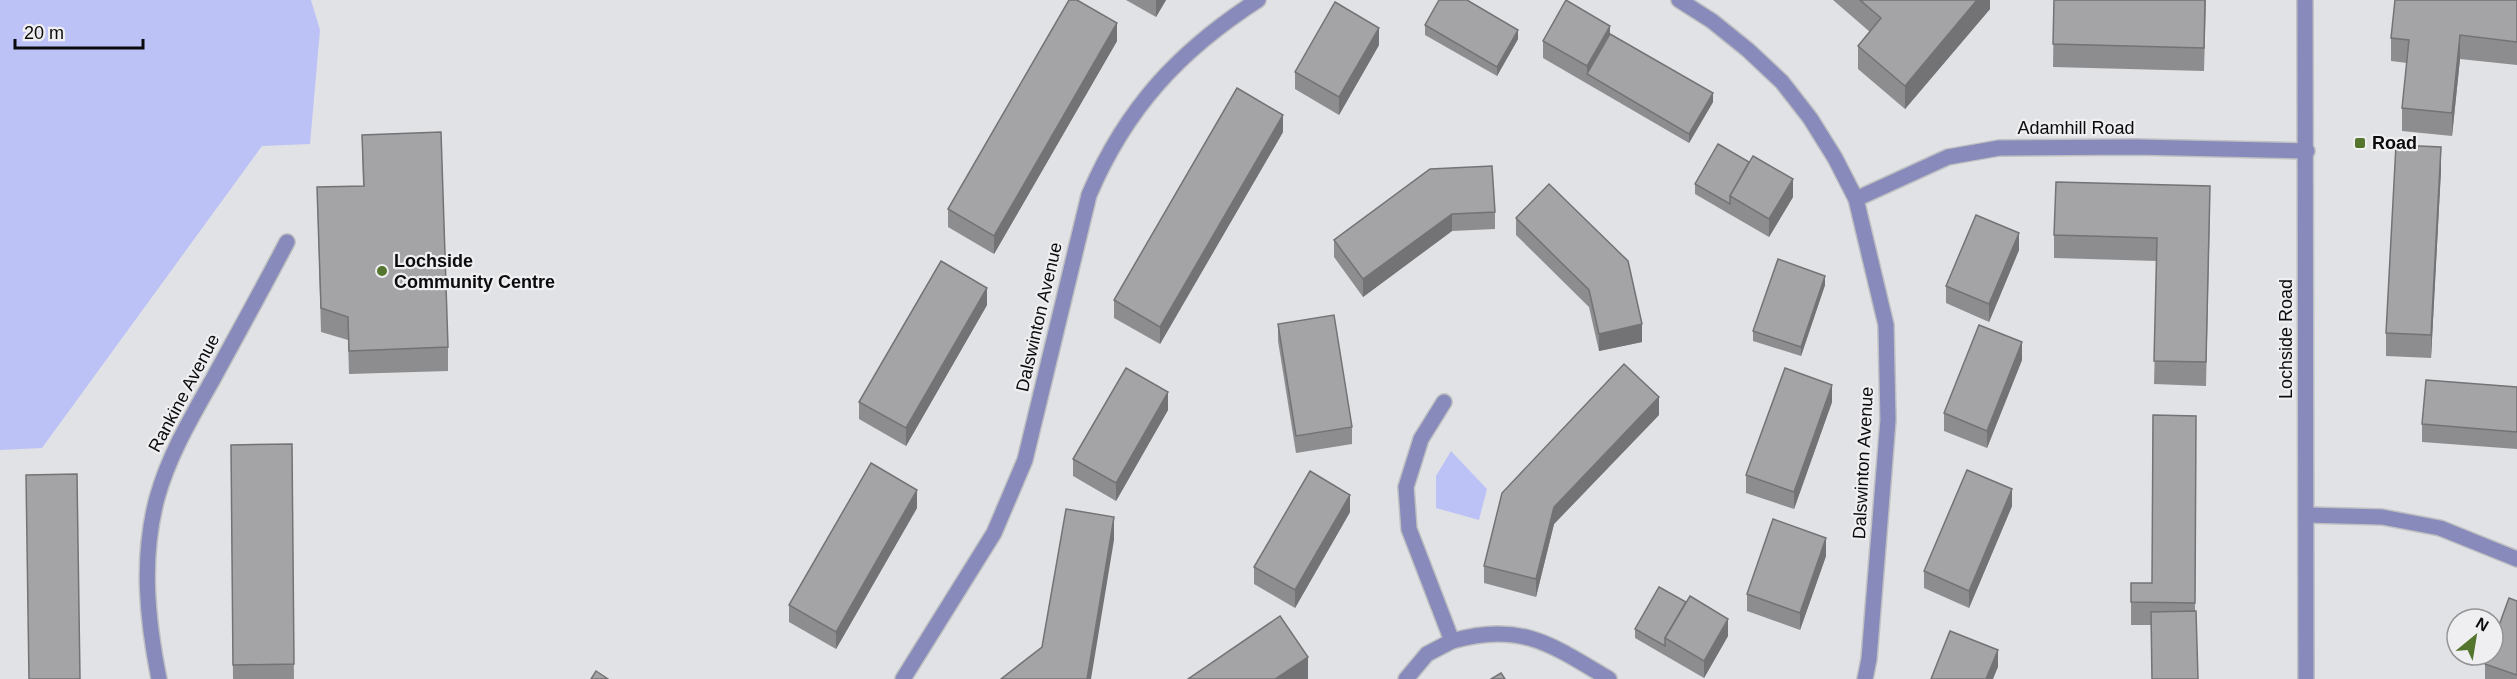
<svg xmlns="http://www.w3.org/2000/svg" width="2517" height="679" viewBox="0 0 2517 679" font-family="Helvetica,sans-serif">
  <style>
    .green { fill: #bdc2f6 }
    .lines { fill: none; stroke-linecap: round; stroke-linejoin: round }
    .minor-casing { stroke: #bfc0c2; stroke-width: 18 }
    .minor { stroke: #878aba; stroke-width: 15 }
    .wall { fill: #8d8d90 }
    .shaded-wall { fill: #737375 }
    .building { fill: #a4a4a7; stroke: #737375; stroke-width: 1.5 }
    .poi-dot { fill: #53752d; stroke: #efeff2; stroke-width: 2 }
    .labels { text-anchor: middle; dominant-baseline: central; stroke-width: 4.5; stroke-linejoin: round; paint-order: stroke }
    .street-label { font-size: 18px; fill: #0b0b0d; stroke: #efeff2 }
    .poi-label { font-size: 18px; font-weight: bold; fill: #0b0b0d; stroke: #efeff2; text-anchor: start }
  </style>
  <rect width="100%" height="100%" fill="#e1e2e5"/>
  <!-- green -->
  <g class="green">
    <polygon points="0,0 311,0 320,30 310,144 262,146 42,448 0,450"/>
    <polygon points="1451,451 1487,489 1479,520 1436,508 1436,476"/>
  </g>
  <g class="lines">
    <!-- minor casing -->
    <g class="minor-casing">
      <g id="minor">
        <polyline points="1679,0 1712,21 1748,50 1782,82 1810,118 1835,158 1856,199 1886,325 1888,420 1869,659 1865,679"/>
        <polyline points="2305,0 2306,679"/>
        <polyline points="1856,199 1948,157 1999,148 2136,147 2307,151"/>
        <path d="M1444,402L1421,439L1406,487L1409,529L1452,641C1521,621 1552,645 1609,679"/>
        <polyline points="2307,515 2382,517 2440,528 2517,559"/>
        <path d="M159,679C147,619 141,558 157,498C169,455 191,418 213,379C238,333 263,288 287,242"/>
        <path d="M903,679L994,533L1025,460L1089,195C1126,108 1179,51 1258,0"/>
        <polyline points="1406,679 1427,654 1452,641"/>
      </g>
    </g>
    <!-- minor -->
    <use href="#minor" class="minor"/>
  </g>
  <!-- wall -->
  <g class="wall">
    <polygon points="1126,0 1166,0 1156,17"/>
    <polygon points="1833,0 1990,0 1990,9 1905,109 1858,69 1858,46 1870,32"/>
    <polygon points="2054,0 2206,0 2204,71 2053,67"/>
    <polygon points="2517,0 2517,65 2460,59 2452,136 2402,131 2402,108 2407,63 2391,61 2391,38"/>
    <polygon points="1425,25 1518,39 1497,76 1425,35"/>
    <polygon points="1610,34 1713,102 1689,143 1543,58 1543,41"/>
    <polygon points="1117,41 994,254 948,227 948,209"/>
    <polygon points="1379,45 1339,115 1295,89 1295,72"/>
    <polygon points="1283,132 1160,344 1114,318 1114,300"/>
    <polygon points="362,135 448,347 448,371 349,374 348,340 321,332 317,187 363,186"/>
    <polygon points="1749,162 1793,197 1769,237 1695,194 1695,184"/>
    <polygon points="1430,169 1495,212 1495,229 1452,231 1363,297 1334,257 1334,240"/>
    <polygon points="2441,170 2431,358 2386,356 2386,333"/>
    <polygon points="2210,209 2206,386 2154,384 2157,261 2054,258 2054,235"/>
    <polygon points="1516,218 1642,342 1599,351 1589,307 1516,235"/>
    <polygon points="2019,250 1989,322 1946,303 1946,286"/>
    <polygon points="1825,285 1801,356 1753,341 1753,331"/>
    <polygon points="987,305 906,446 859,419 859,402"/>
    <polygon points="1278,324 1352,427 1352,444 1296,453 1278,341"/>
    <polygon points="2022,360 1987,448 1944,431 1944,413"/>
    <polygon points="2517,387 2517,449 2422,442 2422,424"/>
    <polygon points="1832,402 1794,509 1746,493 1746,475"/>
    <polygon points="1168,410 1116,501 1073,476 1073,459"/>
    <polygon points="1659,415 1554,524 1536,597 1484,583 1484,566"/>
    <polygon points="2196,416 2195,611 2198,679 2152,679 2151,625 2131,625 2131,583 2152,583"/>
    <polygon points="292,444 294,679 233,679 231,445"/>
    <polygon points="2012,506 1969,608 1924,588 1924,571"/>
    <polygon points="917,508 836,649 789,622 789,605"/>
    <polygon points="1350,512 1295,608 1254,584 1254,567"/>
    <polygon points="1826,556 1800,630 1747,611 1747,594"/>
    <polygon points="2517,601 2517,679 2485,679 2485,664"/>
    <polygon points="1635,629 1728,636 1704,678 1635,638"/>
  </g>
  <!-- shaded-wall -->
  <g class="shaded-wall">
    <polygon points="1156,0 1166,0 1156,17"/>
    <polygon points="1977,0 1990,0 1990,9 1905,109 1905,86"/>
    <polygon points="1117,23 1117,41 994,254 994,236"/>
    <polygon points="1610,26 1610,43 1587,74 1587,84 1587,66"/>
    <polygon points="1379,28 1379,45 1339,115 1339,97"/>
    <polygon points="1518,30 1518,39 1497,76 1497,67"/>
    <polygon points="2460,35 2460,59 2452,136 2452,113"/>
    <polygon points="1713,93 1713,102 1689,143 1689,134"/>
    <polygon points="1283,115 1283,132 1160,344 1160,327"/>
    <polygon points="2441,147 2441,170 2431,358 2431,335"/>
    <polygon points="1793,179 1793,197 1769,237 1769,219"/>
    <polygon points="1452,214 1452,231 1363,297 1363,279"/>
    <polygon points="2019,233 2019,250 1989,322 1989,304"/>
    <polygon points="1825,276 1825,285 1801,356 1801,347"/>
    <polygon points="987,288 987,305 906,446 906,428"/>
    <polygon points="1642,324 1642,342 1599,351 1599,334"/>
    <polygon points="2022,342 2022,360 1987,448 1987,431"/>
    <polygon points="1832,385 1832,402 1794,509 1794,492"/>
    <polygon points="1168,392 1168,410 1116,501 1116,483"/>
    <polygon points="1659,397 1659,415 1554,524 1536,597 1536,579 1554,507"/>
    <polygon points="2012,489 2012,506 1969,608 1969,591"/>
    <polygon points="917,490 917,508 836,649 836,632"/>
    <polygon points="1350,495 1350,512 1295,608 1295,590"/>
    <polygon points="1114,517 1114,540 1091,679 1087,679"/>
    <polygon points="1826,538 1826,556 1800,630 1800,613"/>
    <polygon points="1728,619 1728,636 1704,678 1704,661"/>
    <polygon points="1998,650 1998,667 1993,679 1986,679"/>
    <polygon points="1308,657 1308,679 1275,679"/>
  </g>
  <!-- building -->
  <g class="building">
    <polygon points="1069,0 1077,0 1117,23 994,236 948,209"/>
    <polygon points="1439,0 1467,0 1518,30 1497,67 1425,25"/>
    <polygon points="1566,0 1610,26 1587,66 1543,41"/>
    <polygon points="1860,0 1977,0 1905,86 1858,46 1881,18"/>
    <polygon points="2054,0 2205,0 2204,48 2053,44"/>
    <polygon points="2395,0 2517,0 2517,42 2460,35 2452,113 2402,108 2409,40 2391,38"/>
    <polygon points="1335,2 1379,28 1339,97 1295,72"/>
    <polygon points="1610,34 1713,93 1689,134 1587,74"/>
    <polygon points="1237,88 1283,115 1160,327 1114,300"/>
    <polygon points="441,132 448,347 349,351 348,317 321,308 317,187 364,186 362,135"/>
    <polygon points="1718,144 1749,162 1730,196 1730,204 1695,184"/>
    <polygon points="2396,145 2441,147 2431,335 2386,333"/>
    <polygon points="1753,156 1793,179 1769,219 1730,196"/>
    <polygon points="1492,166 1495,212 1452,214 1363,279 1334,240 1430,169"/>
    <polygon points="2056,182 2210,186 2206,362 2154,361 2157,238 2054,235"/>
    <polygon points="1549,184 1628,261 1642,324 1599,334 1589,290 1516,218"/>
    <polygon points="1976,215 2019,233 1989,304 1946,286"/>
    <polygon points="1778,259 1825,276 1801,347 1753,331"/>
    <polygon points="941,261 987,288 906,428 859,402"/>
    <polygon points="1334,315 1352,427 1296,436 1278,324"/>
    <polygon points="1979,325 2022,342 1987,431 1944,413"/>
    <polygon points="1624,364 1659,397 1554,507 1536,579 1484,566 1502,493"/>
    <polygon points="1126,368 1168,392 1116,483 1073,459"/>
    <polygon points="1785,368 1832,385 1794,492 1746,475"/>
    <polygon points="2426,380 2517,387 2517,432 2422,424"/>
    <polygon points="2153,415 2196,416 2195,603 2131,602 2131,583 2152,583"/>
    <polygon points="292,444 294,664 233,665 231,445"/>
    <polygon points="871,463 917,490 836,632 789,605"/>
    <polygon points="1967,470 2012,489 1969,591 1924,571"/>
    <polygon points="1310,471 1350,495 1295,590 1254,567"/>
    <polygon points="77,474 80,679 29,679 26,475"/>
    <polygon points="1066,509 1114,517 1087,679 1001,679 1042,647"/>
    <polygon points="1773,519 1826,538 1800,613 1747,594"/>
    <polygon points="1659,587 1686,602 1665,638 1665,646 1635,629"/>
    <polygon points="1690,596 1728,619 1704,661 1665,638"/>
    <polygon points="2509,598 2517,601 2517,675 2485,664 2488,655 2493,655 2493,642"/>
    <polygon points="2196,611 2198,679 2152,679 2151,612"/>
    <polygon points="1280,616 1308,657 1275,679 1188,679"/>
    <polygon points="1950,631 1998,650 1986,679 1931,679"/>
    <polygon points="596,671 608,679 591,679"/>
    <polygon points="1501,673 1505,679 1491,679"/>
  </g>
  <!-- markers -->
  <g class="poi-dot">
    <rect x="2354" y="137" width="12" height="12" rx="3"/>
    <circle cx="382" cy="271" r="6"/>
  </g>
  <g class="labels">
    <!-- street labels -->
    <g class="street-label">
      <text x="2076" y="128">Adamhill Road</text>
      <text transform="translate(1039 317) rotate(-77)">Dalswinton Avenue</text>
      <text transform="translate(2286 339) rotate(-90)">Lochside Road</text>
      <text transform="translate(184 393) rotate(-62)">Rankine Avenue</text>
      <text transform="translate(1863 463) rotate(-87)">Dalswinton Avenue</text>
    </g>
    <!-- poi labels -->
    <g class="poi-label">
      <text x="2372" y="143">Road</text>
      <text x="394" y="261">Lochside<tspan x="394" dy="21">Community Centre</tspan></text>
    </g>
  </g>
  <!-- north arrow -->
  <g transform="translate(2475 637) rotate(30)"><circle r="28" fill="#efeff2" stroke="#949496" stroke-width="1.5"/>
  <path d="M0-4.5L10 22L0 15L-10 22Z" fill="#53752d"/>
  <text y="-9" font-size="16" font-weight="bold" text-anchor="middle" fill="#0b0b0d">N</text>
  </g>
  <!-- scale -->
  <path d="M15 39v9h128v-9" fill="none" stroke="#0b0b0d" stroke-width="3"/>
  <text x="24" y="39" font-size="18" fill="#0b0b0d" stroke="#efeff2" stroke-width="4.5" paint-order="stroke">20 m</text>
</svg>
